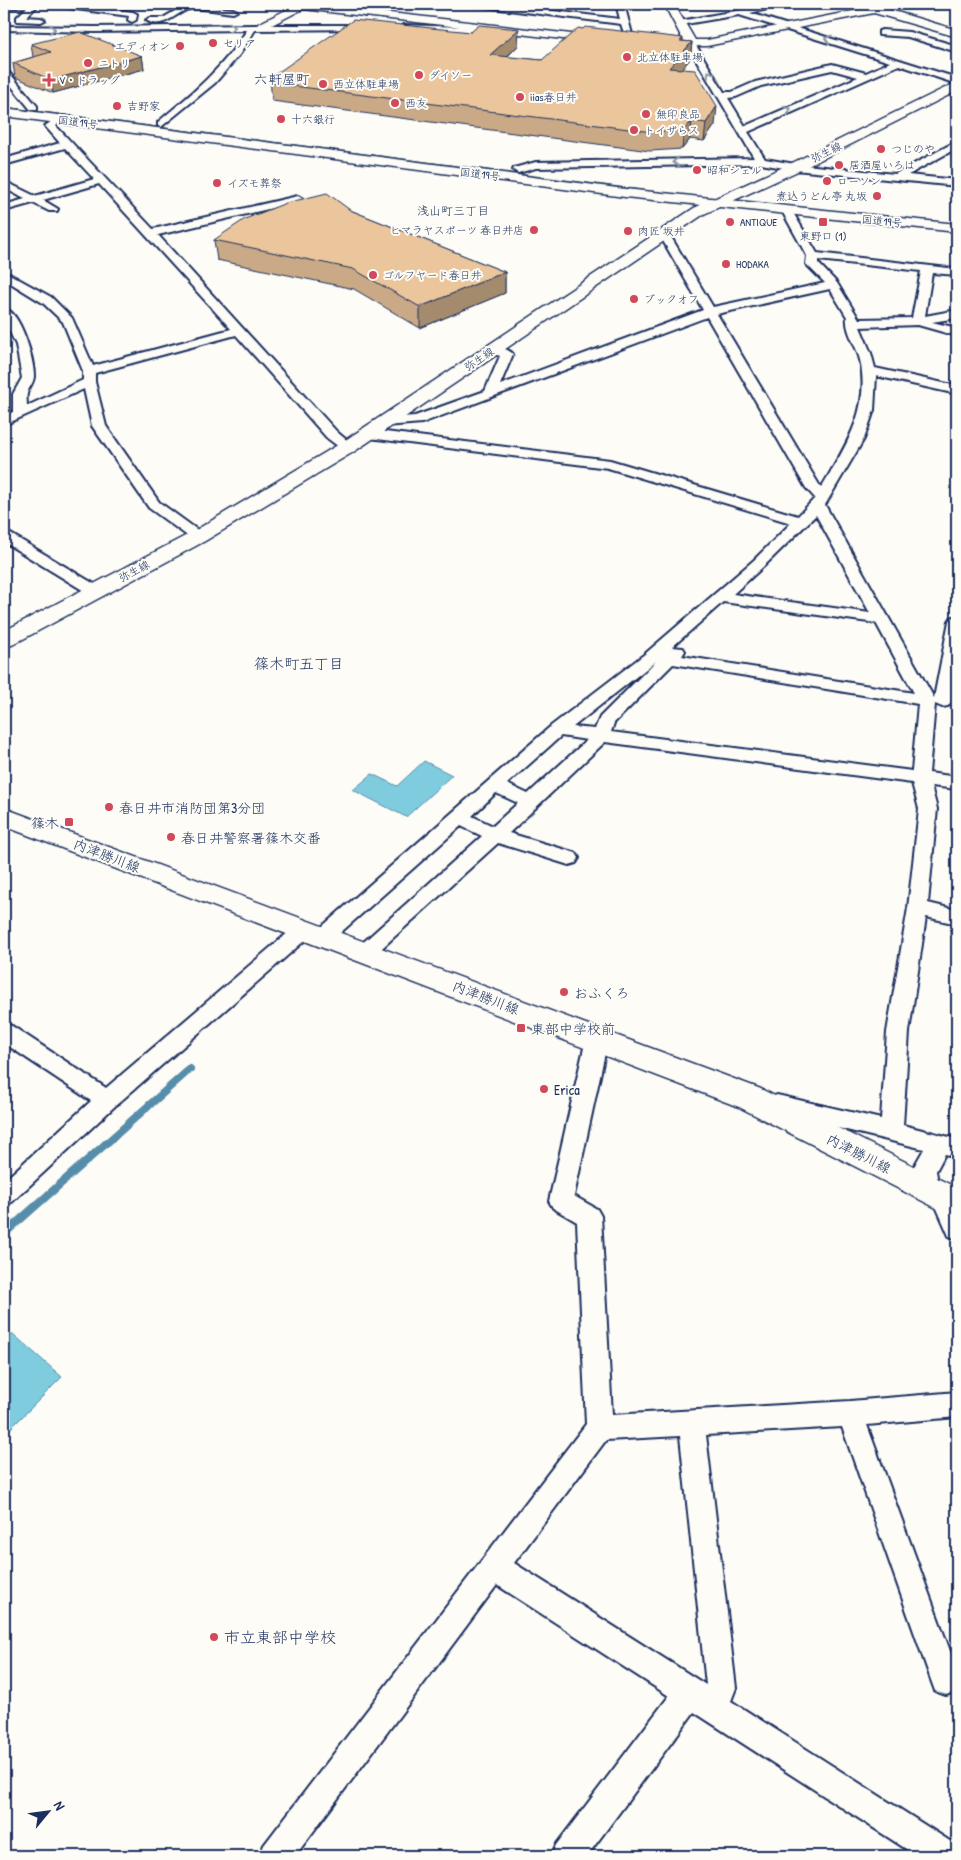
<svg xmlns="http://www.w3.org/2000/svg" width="961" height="1860" viewBox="0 0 961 1860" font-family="'Patrick Hand','Klee One',sans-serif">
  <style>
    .green { fill: #b6f0b4; stroke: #689089 }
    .water { fill: #7fccde; stroke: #578dab }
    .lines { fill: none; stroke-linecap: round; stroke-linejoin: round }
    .stream { stroke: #578dab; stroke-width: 8 }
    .street-casing { stroke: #1b2f5e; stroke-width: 4 }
    .secondary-casing { stroke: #1b2f5e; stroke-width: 3 }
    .highway-casing { stroke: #1b2f5e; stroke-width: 3 }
    .street { fill: #fdfcf7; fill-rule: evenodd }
    .secondary { fill: #fdfcf7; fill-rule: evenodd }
    .highway { fill: #fdfcf7; fill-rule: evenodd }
    .wall { fill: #caaa86; stroke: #1b2f5e }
    .shaded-wall { fill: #a48b6d; stroke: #1b2f5e }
    .building { fill: #ebc69c; stroke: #1b2f5e }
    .oneway { stroke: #8c96aa }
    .poi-dot { fill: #d1495b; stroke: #fdfcf7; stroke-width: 2 }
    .labels { text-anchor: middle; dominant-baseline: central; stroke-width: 4; stroke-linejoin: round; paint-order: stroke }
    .far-poi-label { font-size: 11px; fill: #1b2f5e; stroke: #fdfcf7; text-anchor: start }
    .far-street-label { font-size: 11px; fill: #1b2f5e; stroke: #fdfcf7 }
    .far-neighbourhood-label { font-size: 12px; fill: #1b2f5e; stroke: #fdfcf7 }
    .far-quarter-label { font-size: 14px; fill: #1b2f5e; stroke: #fdfcf7 }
    .poi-label { font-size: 14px; fill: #1b2f5e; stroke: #fdfcf7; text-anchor: start }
    .street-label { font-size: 14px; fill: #1b2f5e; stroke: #fdfcf7 }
    .neighbourhood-label { font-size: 15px; fill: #1b2f5e; stroke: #fdfcf7 }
    .near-poi-label { font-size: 16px; fill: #1b2f5e; stroke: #fdfcf7; text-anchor: start }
  </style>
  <rect width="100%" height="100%" fill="#fdfcf7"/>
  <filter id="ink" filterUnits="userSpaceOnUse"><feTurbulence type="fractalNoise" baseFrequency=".02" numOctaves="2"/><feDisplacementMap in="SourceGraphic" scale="10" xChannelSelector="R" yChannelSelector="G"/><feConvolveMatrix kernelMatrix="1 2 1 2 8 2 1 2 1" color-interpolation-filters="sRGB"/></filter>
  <g filter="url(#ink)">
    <!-- green -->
    <polygon class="green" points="4,107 637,190 689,196"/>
    <!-- water -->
    <g class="water">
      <polygon points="424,761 452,775 406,817 353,790 372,774 397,786"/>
      <polygon points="13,1334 62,1377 4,1435 4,1343"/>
    </g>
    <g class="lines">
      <!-- stream -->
      <polyline class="stream" points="4,1234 190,1069"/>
      <!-- street casing -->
      <g class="street-casing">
        <g id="street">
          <polygon points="4,4 42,4 36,7 26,17 41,18 45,20 41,22 17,21 17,17 27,7 4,8"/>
          <polygon points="49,4 70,4 133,12 137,14 136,20 132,22 128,20 129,16 53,6"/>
          <path d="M173,4L233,9L237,11L233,13C222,12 199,7 189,9C175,13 162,31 146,20L150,18H163L180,8L173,7Z"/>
          <polygon points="381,4 390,4 371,16 365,16 365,12"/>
          <polygon points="473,4 495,4 620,19 616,4 624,4 632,34 625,36 621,24 477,6"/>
          <path d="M774,4H790L750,13L957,78V84L899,65L748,132L765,159L795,164L895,174L957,141V148L908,175L957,180V186L795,170L761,164L536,168L518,173L513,170L514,168L536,162L754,158L687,44L688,42H694L724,92H732L755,82L832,64L866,73L890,62L739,15L680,25L676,23L680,21ZM832,70L858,77L745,126L728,98L736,97L761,86Z"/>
          <path d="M254,25H369L373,27L369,29L255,30L240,54L215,83L161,127L158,126V122C194,92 221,70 247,30L95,32L4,30V26L95,27Z"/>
          <polygon points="403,25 492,28 496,30 492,32 406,29 402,27"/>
          <polygon points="882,30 909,32 957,46 957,52 908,37 879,35 879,31"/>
          <polygon points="4,69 7,70 37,106 37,110 31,110 4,77"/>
          <path d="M59,116L64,119L56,126L153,229L298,196L303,199L298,202L158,235L337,432L355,447L353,450H343L327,438L236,335L95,373V382L106,426L159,502L203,534L205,537L203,540H193L149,508L92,426L84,389L4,425V416L13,412V394L22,378L16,345L4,319V308C21,312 34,360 34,376C34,383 28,388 27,394C26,397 27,402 27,406L83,380V371L63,322L43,303L4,279V271L51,297L72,318L93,366L231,329L99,184L43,200L58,209L57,211H49L33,203L4,211V205L25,199L4,188V181L35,196L94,179L65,148L4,165V159L60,143L45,126Z"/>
          <path d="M787,208L792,211L817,253L957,269V275L932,273L925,316L957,310V318L932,322L957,328V336L918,325L860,327L871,353L875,368L957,386V394L876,376L874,410L864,439L825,505L934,698L949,621L951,618L957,616V664L951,702L948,706L942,707L935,704L929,773L957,777V789L931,786L937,809L928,903L957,910V924L926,917L909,1032L903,1125L957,1139V1157L945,1154L936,1171L939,1187L943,1186L951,1189L957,1202V1239L949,1236L932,1197L928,1198L920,1195L912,1170L924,1149L777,1113L769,1110L766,1104L769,1098L777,1095L881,1119L887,1032L908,908L919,809L912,783L605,742L509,833L576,853L579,858L576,863L569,865L498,843L372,957L365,960L358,957L355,952L358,947L482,836L461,826L331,941L324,943L317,941L314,936L317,931L551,726L646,653L754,560L791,523L608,468L369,438L362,434L369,430L610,460L798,516L815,498L806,488L707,317L422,423L386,426L379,422L386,418L415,416L485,391L500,356L490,353L488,350L490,347C496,346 509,349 513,354L500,385L703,310L659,234L660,232H668L713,307L825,283L806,264L807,256L782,211ZM818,260L921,271L912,318L859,319L837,283L818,263ZM830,289L847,317C845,331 857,346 860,360C871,409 845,448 821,488L717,314ZM816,515L870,613L733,594L764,566ZM723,602L876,623L914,693L682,656L685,651L683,648L672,647ZM656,661L600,717L595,729L573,727ZM673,664L918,704L912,771L611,732L614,723ZM561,736L587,740L528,794L507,784ZM496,793L518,803L493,826L472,816Z"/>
          <polygon points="4,532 9,533 101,588 103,591 101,594 89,594 4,542"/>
          <polygon points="304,923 311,925 314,930 311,935 115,1106 12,1202 4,1205 4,1181 91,1101 4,1043 4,1024 12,1026 106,1088 297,925"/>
          <path d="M597,1031L605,1033L608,1039L574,1196L597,1209L601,1216L612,1415L850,1401L957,1392V1417L867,1425L957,1670V1691L946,1695L935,1691L931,1680L842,1427L706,1435L736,1688L731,1701L956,1845L957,1856H917L694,1712L587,1856H551L556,1845L669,1696L497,1585L295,1856H259L264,1845L586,1424L577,1222L553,1208L549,1201L586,1039L589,1033ZM680,1436L706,1685L514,1563L606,1440Z"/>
        </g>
      </g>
      <!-- secondary casing -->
      <g class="secondary-casing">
        <g id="secondary">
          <polygon points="283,4 312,4 606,38 612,41 606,44 303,9 266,28 258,28 256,26 258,24 290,8 284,6"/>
          <polygon points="664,4 674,4 695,40 707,40 863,9 857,4 870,4 957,30 957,37 874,13 707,46 650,47 648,45 650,43 654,41 683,40"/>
          <polygon points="957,82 957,91 800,170 704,214 355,451 205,541 12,645 4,647 4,631 191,533 341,443 694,208 790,164"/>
          <polygon points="4,808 761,1089 957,1188 957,1217 946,1213 739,1107 4,826"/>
        </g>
      </g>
      <!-- highway casing -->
      <g class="highway-casing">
        <polygon id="highway" points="4,108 625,189 957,224 957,232 625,197 4,116"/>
      </g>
      <!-- street -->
      <use href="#street" class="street"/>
      <!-- secondary -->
      <use href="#secondary" class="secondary"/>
      <!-- highway -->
      <use href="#highway" class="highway"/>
    </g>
    <!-- wall -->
    <g class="wall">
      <polygon points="683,41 692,42 690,59 682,69 715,125 704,141 690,139 682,149 650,151 272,101 270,78 518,46 507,57 542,60"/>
      <polygon points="31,44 142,56 144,69 53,93 15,77 13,63 33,57"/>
      <polygon points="350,210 505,272 505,293 420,328 354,289 217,260 214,240"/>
    </g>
    <!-- shaded-wall -->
    <g class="shaded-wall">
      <polygon points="519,29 518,46 490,72 490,55"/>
      <polygon points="683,38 682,54 692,42 690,59 668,86 669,68 680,41"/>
      <polygon points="142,56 144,69 53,93 51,80"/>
      <polygon points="717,106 715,125 704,141 706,123"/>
      <polygon points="692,121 690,139 682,149 684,130"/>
      <polygon points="505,272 505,293 420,328 420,307"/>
    </g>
    <!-- building -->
    <g class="building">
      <polygon points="353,20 471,32 479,25 519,29 490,55 542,60 578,28 583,29 585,27 683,38 680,41 692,42 669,68 695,70 717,106 706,123 692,121 684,130 652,132 270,83 277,79 270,78"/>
      <polygon points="80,32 142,56 51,80 13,63 51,52 31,44"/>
      <polygon points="327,193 350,210 505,272 420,307 353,269 214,240 245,219 286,203"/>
    </g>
    <!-- one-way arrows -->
    <defs><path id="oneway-chevron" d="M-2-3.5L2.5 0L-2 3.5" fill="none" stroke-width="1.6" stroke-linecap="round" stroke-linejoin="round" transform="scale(1.25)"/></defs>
    <g class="oneway">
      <use href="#oneway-chevron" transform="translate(232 27) rotate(-1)"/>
      <use href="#oneway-chevron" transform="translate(52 29) rotate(2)"/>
      <use href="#oneway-chevron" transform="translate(828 39) rotate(-162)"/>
      <use href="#oneway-chevron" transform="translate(710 74) rotate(-122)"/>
      <use href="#oneway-chevron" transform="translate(788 110) rotate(-24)"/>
      <use href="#oneway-chevron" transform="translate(676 162) rotate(179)"/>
    </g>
  </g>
  <!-- markers -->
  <g class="poi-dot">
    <circle cx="213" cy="43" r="5"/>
    <circle cx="180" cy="46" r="5"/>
    <circle cx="627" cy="57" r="5"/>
    <circle cx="88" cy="63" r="5"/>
    <circle cx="419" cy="75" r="5"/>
    <path d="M46.5 72.5h5v5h5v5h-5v5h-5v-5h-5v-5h5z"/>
    <circle cx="323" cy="84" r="5"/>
    <circle cx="520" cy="97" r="5"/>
    <circle cx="395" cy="103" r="5"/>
    <circle cx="117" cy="106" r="5"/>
    <circle cx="646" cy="114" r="5"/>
    <circle cx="281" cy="119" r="5"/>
    <circle cx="634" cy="130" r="5"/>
    <circle cx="881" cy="149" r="5"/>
    <circle cx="839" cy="165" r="5"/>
    <circle cx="697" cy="170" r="5"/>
    <circle cx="827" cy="181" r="5"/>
    <circle cx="217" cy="183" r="5"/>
    <circle cx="877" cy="196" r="5"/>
    <circle cx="730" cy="222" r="5"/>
    <rect x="818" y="217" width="10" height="10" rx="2.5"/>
    <circle cx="534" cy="230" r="5"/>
    <circle cx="628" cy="231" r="5"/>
    <circle cx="726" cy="264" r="5"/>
    <circle cx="373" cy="275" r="5"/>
    <circle cx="634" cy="299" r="5"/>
    <circle cx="109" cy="807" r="5"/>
    <rect x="64" y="817" width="10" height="10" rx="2.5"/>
    <circle cx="171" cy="837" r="5"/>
    <circle cx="564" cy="992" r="5"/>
    <rect x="516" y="1023" width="10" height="10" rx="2.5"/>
    <circle cx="544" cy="1089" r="5"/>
    <circle cx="214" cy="1637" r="5"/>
  </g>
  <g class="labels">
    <!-- far-poi labels -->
    <g class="far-poi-label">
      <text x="223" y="43">セリア</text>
      <text x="170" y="46" text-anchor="end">エディオン</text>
      <text x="637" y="57">北立体駐車場</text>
      <text x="98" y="63">ニトリ</text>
      <text x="429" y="75">ダイソー</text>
      <text x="59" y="80">V・ドラッグ</text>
      <text x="333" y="84">西立体駐車場</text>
      <text x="530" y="97">iias春日井</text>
      <text x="405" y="103">西友</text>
      <text x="127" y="106">吉野家</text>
      <text x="656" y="114">無印良品</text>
      <text x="291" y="119">十六銀行</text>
      <text x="644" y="130">トイザらス</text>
      <text x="891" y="149">つじのや</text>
      <text x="849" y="165">居酒屋いろは</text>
      <text x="707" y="170">昭和シェル</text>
      <text x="837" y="181">ローソン</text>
      <text x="227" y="183">イズモ葬祭</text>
      <text x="867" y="196" text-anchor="end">煮込うどん亭 丸坂</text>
      <text x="740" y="222">ANTIQUE</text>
      <text x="524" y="230" text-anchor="end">ヒマラヤスポーツ 春日井店</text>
      <text x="638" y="231">肉匠 坂井</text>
      <text x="823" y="236" text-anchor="middle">東野口 (1)</text>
      <text x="736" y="264">HODAKA</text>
      <text x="383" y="275">ゴルフヤード春日井</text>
      <text x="644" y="299">ブックオフ</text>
    </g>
    <!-- far-street labels -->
    <g class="far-street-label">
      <text transform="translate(78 122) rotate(7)">国道19号</text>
      <text transform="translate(826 152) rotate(-26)">弥生線</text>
      <text transform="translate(480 174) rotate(7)">国道19号</text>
      <text transform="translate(882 221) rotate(6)">国道19号</text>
      <text transform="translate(479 359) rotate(-34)">弥生線</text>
      <text transform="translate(134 571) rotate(-28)">弥生線</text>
    </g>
    <!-- far-neighbourhood labels -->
    <g class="far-neighbourhood-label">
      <text x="453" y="210">浅山町三丁目</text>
    </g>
    <!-- far-quarter labels -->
    <g class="far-quarter-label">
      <text x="282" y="78">六軒屋町</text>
    </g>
    <!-- poi labels -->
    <g class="poi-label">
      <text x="119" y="807">春日井市消防団第3分団</text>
      <text x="59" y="822" text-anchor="end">篠木</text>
      <text x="181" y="837">春日井警察署篠木交番</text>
      <text x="574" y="992">おふくろ</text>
      <text x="531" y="1028">東部中学校前</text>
      <text x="554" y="1089">Erica</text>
    </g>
    <!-- street labels -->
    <g class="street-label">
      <text transform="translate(107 855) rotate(21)">内津勝川線</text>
      <text transform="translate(486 997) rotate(21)">内津勝川線</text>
      <text transform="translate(859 1153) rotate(27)">内津勝川線</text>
    </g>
    <!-- neighbourhood labels -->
    <g class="neighbourhood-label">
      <text x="299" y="663">篠木町五丁目</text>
    </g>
    <!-- near-poi labels -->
    <g class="near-poi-label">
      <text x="224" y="1637">市立東部中学校</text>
    </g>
  </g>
  <!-- margin -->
  <rect width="961" height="1860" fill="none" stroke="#fdfcf7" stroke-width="20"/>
  <rect x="10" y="10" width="941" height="1840" fill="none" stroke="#1b2f5e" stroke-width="2" filter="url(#ink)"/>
  <!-- north arrow -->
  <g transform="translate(48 1812) rotate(61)" stroke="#fdfcf7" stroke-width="4" paint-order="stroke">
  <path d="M0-4L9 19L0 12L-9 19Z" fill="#1b2f5e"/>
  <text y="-8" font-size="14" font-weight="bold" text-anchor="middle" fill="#1b2f5e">N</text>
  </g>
</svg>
